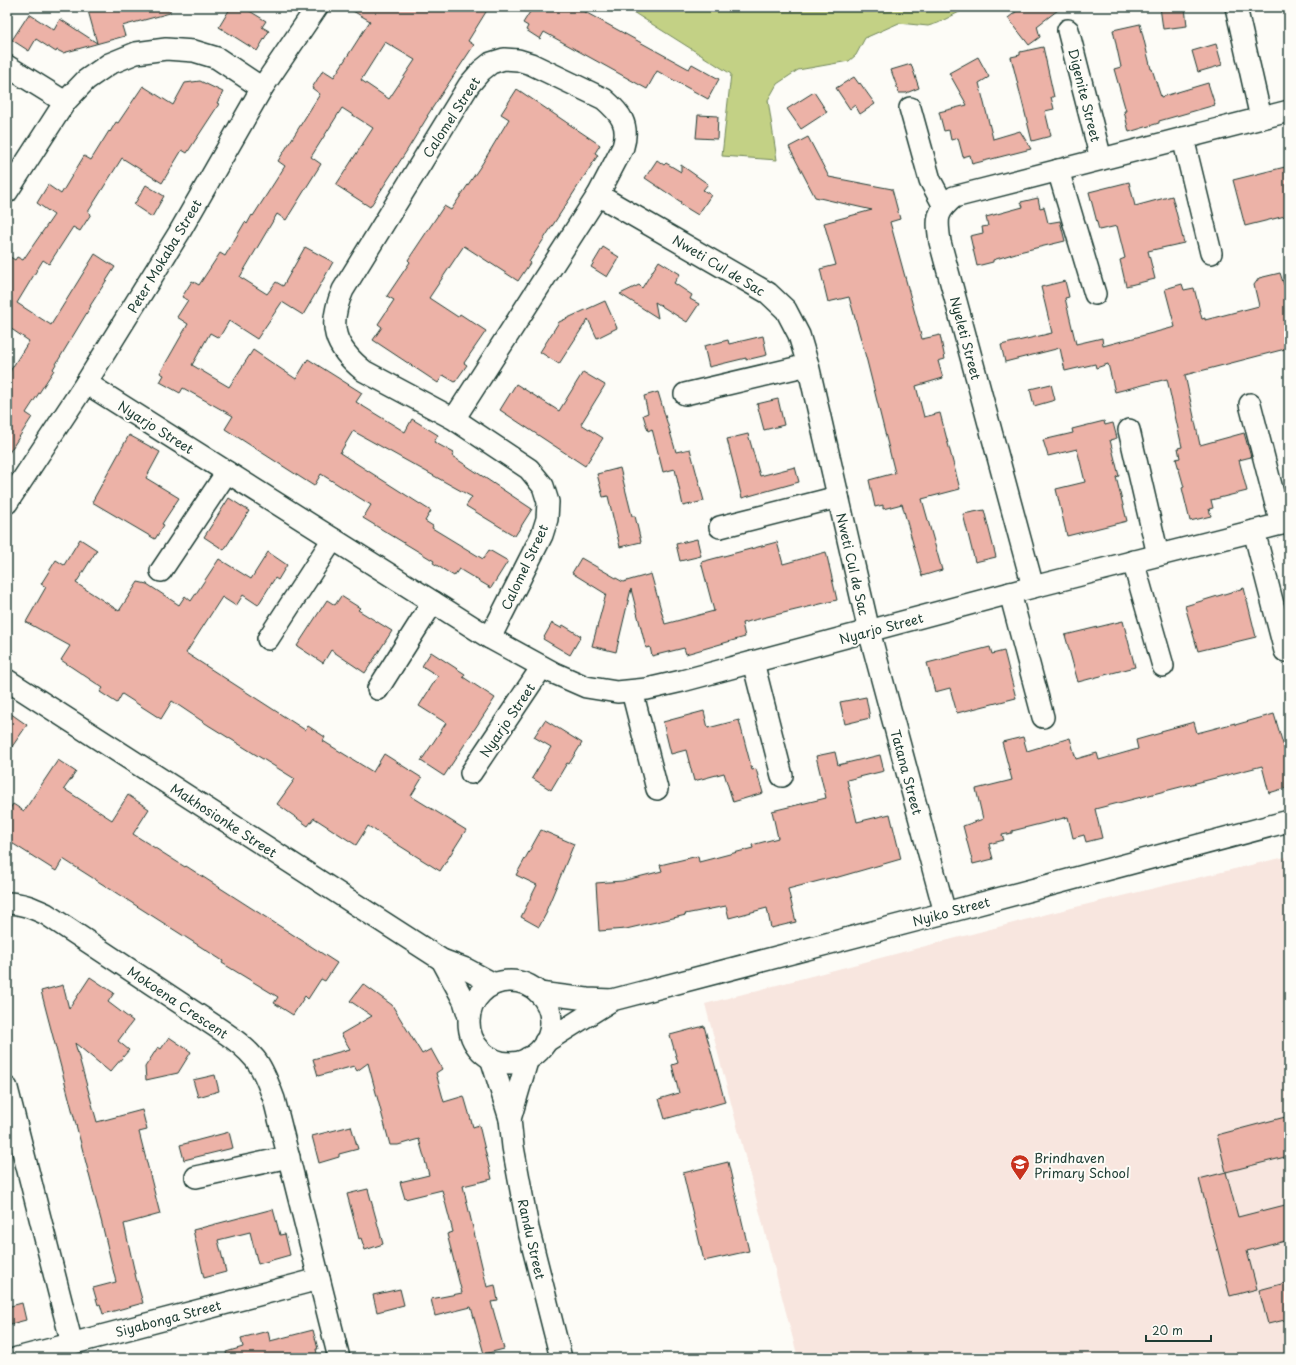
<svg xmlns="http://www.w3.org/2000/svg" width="1296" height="1365" viewBox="0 0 1296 1365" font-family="'Playpen Sans',sans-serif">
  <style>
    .built { fill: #f8e6df }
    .green { fill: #c3d185; stroke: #71875c }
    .building { fill: #ecb2a7; stroke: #1f3d34; fill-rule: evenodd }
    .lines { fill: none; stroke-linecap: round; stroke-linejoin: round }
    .street-casing { stroke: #1f3d34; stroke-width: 24 }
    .street { stroke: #fdfcf7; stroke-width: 21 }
    .labels { text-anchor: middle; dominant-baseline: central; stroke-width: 4; stroke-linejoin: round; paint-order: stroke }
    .street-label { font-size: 13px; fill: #1f3d34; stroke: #fdfcf7 }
    .poi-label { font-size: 13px; fill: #1f3d34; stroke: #fdfcf7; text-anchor: start }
  </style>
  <rect width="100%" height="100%" fill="#fdfcf7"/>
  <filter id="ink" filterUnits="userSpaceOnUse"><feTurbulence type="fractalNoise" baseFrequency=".025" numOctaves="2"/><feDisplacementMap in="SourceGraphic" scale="8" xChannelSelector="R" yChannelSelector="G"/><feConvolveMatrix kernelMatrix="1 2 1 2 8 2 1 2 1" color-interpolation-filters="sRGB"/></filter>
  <g filter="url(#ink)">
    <!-- built -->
    <polygon class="built" points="1289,856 1289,1358 798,1358 705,1004 1055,912"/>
    <!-- green -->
    <polygon class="green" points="625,7 969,7 938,23 928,26 899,23 865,38 856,55 849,61 798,70 777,84 768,100 777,160 722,156 731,74"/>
    <!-- building -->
    <g class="building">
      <polygon points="87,7 170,7 170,13 122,26 125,36 63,53 57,50 56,52 36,39 29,51 12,40 29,14 54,30 60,19 97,43"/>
      <polygon points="231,7 243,7 266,21 262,27 269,31 257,51 219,27"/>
      <path d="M346,7H489L468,41L474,45L427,116H428L406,152L370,207L336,185L373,128L342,108L311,157L321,164L286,220L277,214L240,277L267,294L276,282L283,286L305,247L333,262L313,298L303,315L282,302L257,339L229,321L219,338L210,333L192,365L229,387L253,350L296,379L308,359L362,393L356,402L405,432L412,419L438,435L434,442L454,453L452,456L532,509L515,536L466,506L472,497L353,431L340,453L431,511L425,521L433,526L432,528L483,559L489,550L508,561L491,588L459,569L454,576L433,563L434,561L363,518L371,505L321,474L314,486L225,429L233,416L183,388L180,393L160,382L164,375L160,373L188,324L177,317L188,300L182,297L192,281L199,285L220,253L225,256L245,222L247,224L252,215L253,216L285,166L278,161L320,94L312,88L323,70L334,77L370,21ZM385,42L415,60L389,99L361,80Z"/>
      <polygon points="533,7 576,7 689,69 692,64 719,79 708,99 657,71 647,89 544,32 540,39 526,30 528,26 523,23"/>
      <polygon points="1022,7 1062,7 1037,26 1040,37 1029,45 1008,18"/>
      <polygon points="1160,7 1185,7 1187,26 1163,29"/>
      <polygon points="1140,24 1151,69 1152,69 1161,97 1208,83 1215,105 1159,121 1159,123 1129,132 1124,111 1126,111 1114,69 1121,67 1113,30"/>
      <polygon points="1216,44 1222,65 1198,72 1192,51"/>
      <polygon points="1043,47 1054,97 1051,97 1054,109 1045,111 1051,136 1032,141 1011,57 1020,55 1020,52"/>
      <polygon points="978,57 989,77 979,83 993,139 1020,131 1031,149 972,164 970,155 963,157 958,138 951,140 949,130 944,131 939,112 967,105 949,73"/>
      <polygon points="911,64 919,88 906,93 899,93 891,70"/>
      <polygon points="854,77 859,84 860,83 875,104 860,114 855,105 850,109 836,88"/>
      <polygon points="200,81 223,92 217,103 219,104 187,153 182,150 162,183 122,158 88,212 91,214 80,231 73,227 49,264 43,260 17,303 51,325 95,254 115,267 90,306 91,306 53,369 54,370 26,413 32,417 7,456 7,376 29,341 7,326 7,255 15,260 17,257 23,260 54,215 37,203 48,185 61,194 84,156 91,160 109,131 110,132 116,122 118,123 143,86 173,105 185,83"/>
      <polygon points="517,89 600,145 595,153 598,155 529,262 530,263 518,281 464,246 463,247 429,298 458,317 460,314 486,331 464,363 467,365 455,382 443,375 438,383 373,340 382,327 378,324 394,300 387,296 410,262 408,260 444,206 451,210 482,164 509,119 501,114"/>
      <polygon points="814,92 827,112 801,129 787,109"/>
      <polygon points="698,115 718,116 717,139 696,138"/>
      <polygon points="808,137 829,177 892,189 900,219 890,222 922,339 940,335 945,359 938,361 943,378 916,386 924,417 940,413 960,489 922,499 942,570 922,576 902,504 883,509 883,505 875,507 869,480 895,473 867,361 849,297 828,302 820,269 836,265 824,223 872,210 815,197 789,147"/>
      <polygon points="657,160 664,165 666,163 681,172 681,165 708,184 703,190 711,195 698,215 680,204 681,202 645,178"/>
      <polygon points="1289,166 1289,215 1245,226 1233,180"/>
      <polygon points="1129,182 1135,206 1172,196 1184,243 1148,251 1155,279 1126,286 1120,260 1125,258 1117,226 1099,230 1089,192"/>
      <polygon points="146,185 164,196 152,217 134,205"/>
      <polygon points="1038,198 1040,208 1044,207 1048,223 1060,221 1065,241 1019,252 993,260 993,262 977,266 970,236 983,233 982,227 988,226 986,217 1023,207 1021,202"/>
      <polygon points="603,247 619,257 607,277 591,267"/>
      <polygon points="659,261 680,274 674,283 692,295 690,299 699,304 687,322 655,302 658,318 620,294 639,285 642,288"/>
      <polygon points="1280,273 1284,285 1289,284 1289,348 1185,375 1200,445 1244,433 1251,457 1239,460 1247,491 1211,500 1213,508 1209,509 1211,516 1190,521 1182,488 1184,487 1176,459 1180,458 1178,448 1182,447 1167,379 1115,392 1108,364 1096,368 1095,364 1065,371 1060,348 1005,362 1001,345 1052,333 1041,287 1065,281 1069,297 1065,298 1076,344 1102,338 1103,346 1175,327 1165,289 1182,284 1184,290 1194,288 1202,319 1205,318 1205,320 1259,306 1254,285 1259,278"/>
      <polygon points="605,301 617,328 597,338 588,319 559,364 540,352 559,322"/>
      <polygon points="763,336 767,355 746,360 746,358 709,367 704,346 728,340 729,344"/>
      <polygon points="583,372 605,385 581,424 603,438 585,466 500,410 516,384 559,411"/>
      <polygon points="1051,384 1055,400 1034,406 1030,389"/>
      <polygon points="658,392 676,452 690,449 704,501 683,506 675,469 663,472 652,429 648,431 643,415 648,413 644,396"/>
      <polygon points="778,399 784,425 764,430 757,404"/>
      <polygon points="1104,421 1105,425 1113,423 1117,438 1110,440 1119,476 1116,477 1127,521 1067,536 1056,489 1085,482 1077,449 1048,456 1043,440 1073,433 1072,429"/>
      <polygon points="748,434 760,476 795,467 799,482 742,498 727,439"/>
      <polygon points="129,435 160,452 146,478 179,498 162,524 164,525 155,539 92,502"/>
      <polygon points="620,468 632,516 635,516 641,542 620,547 608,496 603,497 597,474"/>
      <polygon points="229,498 249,511 224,550 204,537"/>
      <polygon points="984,510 996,557 975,562 963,514"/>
      <polygon points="80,539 97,550 76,583 119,611 138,582 147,584 179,605 185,596 191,601 219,559 251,579 268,552 287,565 278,580 275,578 258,605 243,595 236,606 222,597 186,653 305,730 308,726 325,737 323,741 373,772 384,754 422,778 411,796 466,830 440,871 368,826 356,845 314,818 308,826 277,804 295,779 208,725 172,701 161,719 122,694 117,703 100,692 103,688 61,660 70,646 26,622 46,587 41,584 56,560 64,565"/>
      <polygon points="697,539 701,556 680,561 676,544"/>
      <polygon points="777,542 783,564 826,552 837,600 742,623 745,637 686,654 684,648 652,656 650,647 646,648 631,589 616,652 592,646 606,594 572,573 581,558 623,582 651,574 665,624 714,611 701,562"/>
      <polygon points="1244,588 1256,637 1198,651 1185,606"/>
      <polygon points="341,596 360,608 358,610 392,631 365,673 331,650 323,663 297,646 327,600 335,605"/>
      <polygon points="1123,621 1135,667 1078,682 1065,635"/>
      <polygon points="552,623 561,628 563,625 581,636 570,655 543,639"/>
      <polygon points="990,647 992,654 1004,651 1016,698 957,713 950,688 935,692 927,663"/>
      <polygon points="431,652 465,674 463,677 495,698 444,776 421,761 446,723 419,706 438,676 422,666"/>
      <polygon points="866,697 870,718 845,724 840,702"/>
      <polygon points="7,711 27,725 7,754"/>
      <polygon points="704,711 708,728 739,720 752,770 756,769 763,793 733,802 724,773 694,781 686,750 671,754 663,722"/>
      <polygon points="1274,714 1289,764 1289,787 1269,793 1262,766 1095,809 1102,838 1086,842 1084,835 1073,838 1068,817 1012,831 1012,833 1002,835 1004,840 989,844 993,859 973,864 963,826 983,819 976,789 1012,780 1002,742 1023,737 1027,751 1070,738 1076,759 1097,753 1099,760 1138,749 1136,740 1161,733 1161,731 1194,722 1197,733 1235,723 1235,725"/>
      <polygon points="545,720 582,743 569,764 567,763 551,790 532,778 551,747 534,737"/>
      <polygon points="835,752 838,765 880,755 884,771 847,780 857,822 890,814 901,859 835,878 834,877 788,889 796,922 771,928 767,908 729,918 726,906 685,914 686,915 626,929 599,931 596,883 622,881 662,871 660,865 698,856 699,862 753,848 752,845 778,838 772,811 826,798 816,756"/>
      <polygon points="58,760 76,772 64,789 112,820 128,795 149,809 133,834 185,867 186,866 337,963 325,981 321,979 308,999 305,996 293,1015 274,1003 278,997 222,963 223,961 63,859 56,871 7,840 7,813 13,804 24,811"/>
      <polygon points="541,830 574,844 546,911 547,912 539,927 521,917 537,885 516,875"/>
      <polygon points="90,977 114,993 108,1002 133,1021 118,1041 129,1050 110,1072 75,1043 97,1122 142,1110 147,1130 139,1132 160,1214 124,1224 136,1278 143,1303 103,1314 100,1304 98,1305 93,1288 116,1282 102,1224 41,991 63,985 69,1009"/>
      <polygon points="363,984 392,1005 422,1054 431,1049 442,1069 436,1073 444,1102 464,1096 473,1127 479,1125 492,1179 463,1186 487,1287 495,1285 498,1301 491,1302 504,1349 484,1354 471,1307 435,1316 431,1299 462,1293 447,1234 453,1232 442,1190 405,1199 400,1182 429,1175 419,1139 398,1145 390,1145 368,1063 357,1071 354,1066 318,1076 313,1059 350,1049 341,1034 372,1016 350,1001"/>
      <polygon points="704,1026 725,1102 665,1119 659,1099 679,1093 672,1065 678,1063 670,1035"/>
      <polygon points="169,1037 191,1052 178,1073 146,1080 145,1067 158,1047 161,1049"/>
      <polygon points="215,1075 219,1091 198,1097 193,1080"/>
      <polygon points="1289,1116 1289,1156 1226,1172 1238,1217 1289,1204 1289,1240 1247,1251 1257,1289 1230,1296 1199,1179 1226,1172 1217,1135"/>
      <polygon points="351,1126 358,1149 339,1154 339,1157 319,1163 312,1136"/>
      <polygon points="229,1132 233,1148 184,1160 180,1145"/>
      <polygon points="728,1162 749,1251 704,1261 683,1173"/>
      <polygon points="368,1189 383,1244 365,1250 361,1238 359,1239 347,1194"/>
      <polygon points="273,1209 280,1235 285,1234 290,1255 258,1264 250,1232 218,1240 226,1272 204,1278 193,1230"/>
      <polygon points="1289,1282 1289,1319 1268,1324 1259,1290"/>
      <polygon points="400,1289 404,1305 377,1312 373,1295"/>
      <polygon points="22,1303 26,1320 7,1325 7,1307"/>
      <polygon points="313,1330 318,1349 316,1349 318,1358 227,1358 226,1352 243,1347 241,1338 268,1331 270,1341"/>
    </g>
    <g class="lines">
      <!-- street casing -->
      <g class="street-casing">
        <g id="street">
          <polyline points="1236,7 1261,118"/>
          <polyline points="1068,30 1101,159"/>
          <polyline points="7,66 65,102"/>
          <polyline points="910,108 930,180 944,206"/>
          <polyline points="1183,138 1211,253"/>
          <polyline points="1058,170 1095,294"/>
          <polyline points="7,192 65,102 86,80 109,64 136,53 166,49 194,51 217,58 262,88"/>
          <polyline points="598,195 768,293 786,310 799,335 808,365 869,631 945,913"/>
          <polyline points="86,383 490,638 554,673 586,687 617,692 647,689 682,681 1033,587 1289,522"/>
          <polyline points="685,394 808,365"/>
          <polyline points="1250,404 1281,524"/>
          <path d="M454,419L598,195L623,147C630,124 620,113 604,99L531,64L518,60L504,59L491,63L481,71L469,85L343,290C327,326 334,347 364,371L454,419L529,469L543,486L548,502L547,519L542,535L490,638"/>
          <polyline points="1129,430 1158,555"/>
          <polyline points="7,503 86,383 179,233 262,88 317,7"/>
          <polyline points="720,527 838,497"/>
          <polyline points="1254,531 1285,651"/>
          <polyline points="1133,561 1163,666"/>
          <polyline points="161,571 227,472"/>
          <path d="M1033,587L940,242C937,219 935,213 954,197L1289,111"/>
          <polyline points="1010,593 1043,717"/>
          <polyline points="268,639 333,539"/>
          <polyline points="753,662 782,776"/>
          <polyline points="7,680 442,960 466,969 494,984"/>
          <polyline points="378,689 433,602"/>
          <polyline points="632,691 657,789"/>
          <polyline points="471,773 542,667"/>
          <path d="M7,903C22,903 33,908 46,914L221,1030C233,1038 245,1047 255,1059C264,1070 269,1086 274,1099L339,1358"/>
          <polyline points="442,960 464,1001 469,1017"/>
          <circle cx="510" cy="1022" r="41"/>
          <polyline points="539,993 587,999 612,1000"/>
          <polyline points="545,1042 612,1000 945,913 1289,821"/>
          <polyline points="491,1058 510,1119 513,1147 528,1228 561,1358"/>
          <polyline points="7,1088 72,1344"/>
          <polyline points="510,1119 528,1058"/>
          <polyline points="196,1177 289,1157"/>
          <polyline points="17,1358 319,1279"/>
        </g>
      </g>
      <!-- street -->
      <use href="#street" class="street"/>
    </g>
  </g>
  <!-- icons -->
  <defs>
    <g id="school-pin" transform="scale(1)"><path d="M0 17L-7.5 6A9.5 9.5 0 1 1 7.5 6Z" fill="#c8321e" stroke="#fdfcf7"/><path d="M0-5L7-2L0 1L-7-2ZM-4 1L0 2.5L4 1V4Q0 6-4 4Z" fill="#fff"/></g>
  </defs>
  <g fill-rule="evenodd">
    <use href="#school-pin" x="1020" y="1164"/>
  </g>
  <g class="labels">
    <!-- street labels -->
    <g class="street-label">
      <text transform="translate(1085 95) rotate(76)">Digenite Street</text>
      <text transform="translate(451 117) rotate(-57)">Calomel Street</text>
      <text transform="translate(164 256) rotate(-59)">Peter Mokaba Street</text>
      <text transform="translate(719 265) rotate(31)">Nweti Cul de Sac</text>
      <text transform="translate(966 338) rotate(75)">Nyeleti Street</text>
      <text transform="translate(156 427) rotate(32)">Nyarjo Street</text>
      <text transform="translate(853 564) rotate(77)">Nweti Cul de Sac</text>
      <text transform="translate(524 567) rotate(-65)">Calomel Street</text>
      <text transform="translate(881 628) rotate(-15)">Nyarjo Street</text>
      <text transform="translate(507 720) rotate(-56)">Nyarjo Street</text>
      <text transform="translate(907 772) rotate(75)">Tatana Street</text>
      <text transform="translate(224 820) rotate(33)">Makhosionke Street</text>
      <text transform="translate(951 911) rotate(-15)">Nyiko Street</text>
      <text transform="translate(178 1002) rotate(34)">Mokoena Crescent</text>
      <text transform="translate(532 1239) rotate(77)">Randu Street</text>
      <text transform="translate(168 1318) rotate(-15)">Siyabonga Street</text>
    </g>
    <!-- poi labels -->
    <g class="poi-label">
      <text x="1034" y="1157">Brindhaven<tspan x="1034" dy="15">Primary School</tspan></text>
    </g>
  </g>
  <!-- margin -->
  <rect width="1296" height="1365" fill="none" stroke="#fdfcf7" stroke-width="24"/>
  <rect x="12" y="12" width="1272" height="1341" fill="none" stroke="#1f3d34" stroke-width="1.5" filter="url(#ink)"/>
  <!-- scale -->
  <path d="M1146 1335v6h65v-6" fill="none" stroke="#1f3d34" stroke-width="2"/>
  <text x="1152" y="1335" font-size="12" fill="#1f3d34" stroke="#fdfcf7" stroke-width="3" paint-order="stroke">20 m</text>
</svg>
